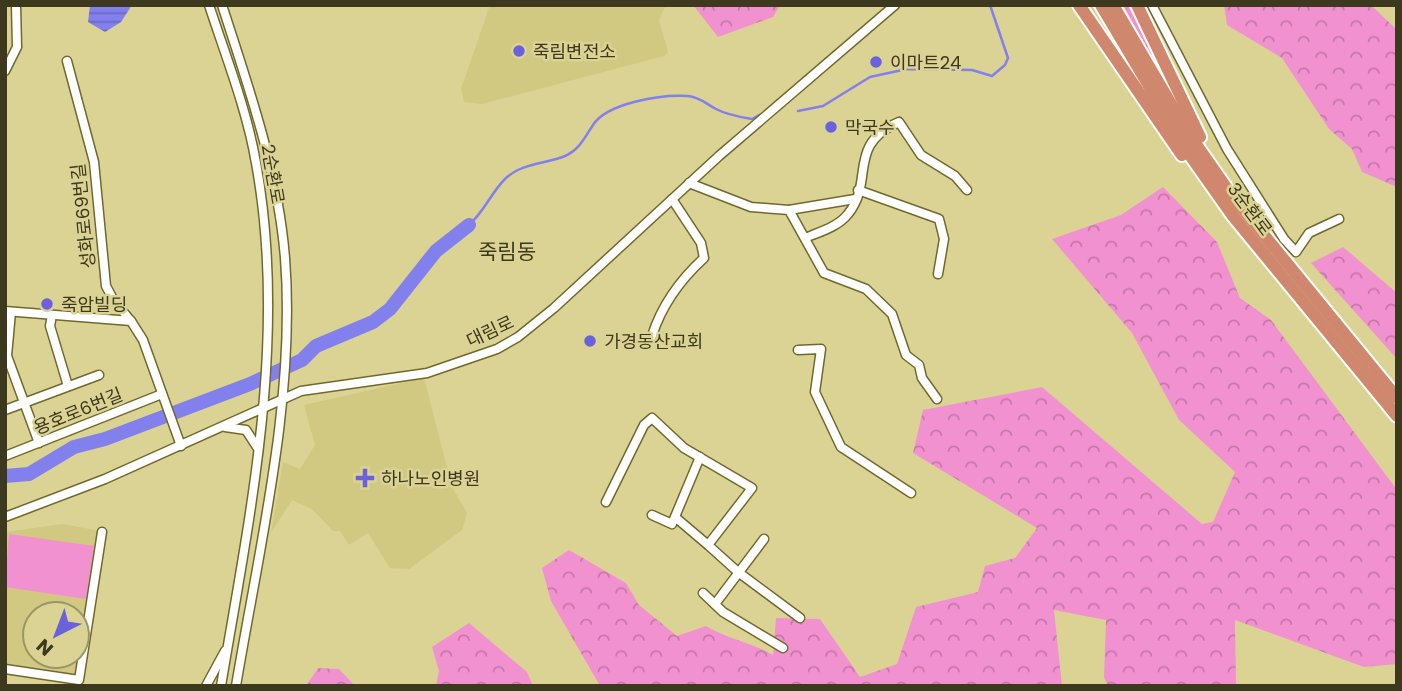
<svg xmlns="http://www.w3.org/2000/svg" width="1402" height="691" viewBox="0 0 1402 691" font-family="Poppins,'Noto Sans KR',sans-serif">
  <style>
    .built { fill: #d1c881; fill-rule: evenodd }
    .grass { fill: url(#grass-tufts) }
    .forest { fill: url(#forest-crowns) }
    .pitch { fill: #f291d0 }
    .water { fill: url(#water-rules) }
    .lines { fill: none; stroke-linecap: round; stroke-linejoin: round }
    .stream { stroke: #8180ed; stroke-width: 2.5 }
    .river { stroke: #8180ed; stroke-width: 14 }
    .minor-casing { stroke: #71692c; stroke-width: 11 }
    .highway-casing { stroke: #fff; stroke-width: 16 }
    .minor { stroke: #fff; stroke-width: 8 }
    .highway { stroke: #cf886e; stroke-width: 12 }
    .poi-dot { fill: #6a62dc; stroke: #dbd394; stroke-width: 2.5 }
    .labels { text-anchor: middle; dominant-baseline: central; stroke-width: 5; stroke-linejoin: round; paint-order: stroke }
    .poi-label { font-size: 18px; fill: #3c391f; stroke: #dbd394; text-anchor: start }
    .street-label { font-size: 18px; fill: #3c391f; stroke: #dbd394 }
    .quarter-label { font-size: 21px; fill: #3c391f; stroke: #dbd394 }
  </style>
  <defs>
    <pattern id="grass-tufts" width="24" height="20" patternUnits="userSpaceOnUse" patternTransform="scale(1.75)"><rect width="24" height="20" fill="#f291d0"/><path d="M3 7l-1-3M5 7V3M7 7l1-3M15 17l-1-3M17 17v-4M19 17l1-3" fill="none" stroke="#c577a8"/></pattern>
    <pattern id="forest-crowns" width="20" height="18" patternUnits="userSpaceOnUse" patternTransform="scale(1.75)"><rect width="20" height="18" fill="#f291d0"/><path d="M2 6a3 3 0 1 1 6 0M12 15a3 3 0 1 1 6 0" fill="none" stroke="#c577a8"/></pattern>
    <pattern id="water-rules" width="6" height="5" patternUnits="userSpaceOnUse" patternTransform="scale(1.75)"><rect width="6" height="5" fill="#8180ed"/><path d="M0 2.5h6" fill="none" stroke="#6b6abf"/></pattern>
  </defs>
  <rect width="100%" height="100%" fill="#dbd394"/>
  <!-- built -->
  <g class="built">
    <polygon points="490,5 666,5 659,20 668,52 664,56 482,104 464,102 461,89"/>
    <polygon points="424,378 452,487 467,513 462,530 409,569 390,568 368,533 349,545 340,531 333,531 312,509 292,500 271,533 283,462 300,469 315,445 304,405"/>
    <path d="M62,524L101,531L79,678L5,666V532ZM35,614H77V656H35Z"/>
  </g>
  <!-- grass -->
  <polygon class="grass" points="1123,5 1135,5 1176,95 1173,96"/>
  <!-- forest -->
  <g class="forest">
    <polygon points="693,5 780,5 773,17 718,37"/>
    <polygon points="1224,5 1371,5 1397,30 1397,187 1362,172 1352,149 1329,129 1282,58 1227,25"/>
    <path d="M1163,187L1217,242L1240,298L1271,320L1397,490V664L1364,667L1235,620L1236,686H1108L1104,677L1106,620L1054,610L1062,686H600L551,601L542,568L569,550L626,583L639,605L677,636L706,626C728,639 750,642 773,655L776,618L820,619L860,677L897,664L916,607L978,592L985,566L1015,558L1037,528L913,453L923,410L1042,387L1202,524L1213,522L1235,472L1179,420L1132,333L1052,239L1121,215Z"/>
    <polygon points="1343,247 1397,293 1397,359 1311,263"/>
    <polygon points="469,623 527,672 533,686 436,686 439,671 432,647"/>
    <polygon points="318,668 339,669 355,686 306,686"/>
  </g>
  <!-- pitch -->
  <polygon class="pitch" points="9,534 94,546 86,599 5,587"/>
  <!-- water -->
  <polygon class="water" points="90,5 132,5 121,22 105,32 88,22"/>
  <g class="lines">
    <!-- stream -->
    <g class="stream">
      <polyline points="798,111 823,106 870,77 907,69 972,70 992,76 1005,65 1008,58 990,5"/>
      <path d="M469,225C484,212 491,193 505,179C521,163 546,164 565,156C580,149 585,137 593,125C607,103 662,94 688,96C700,97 706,104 716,109C727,115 740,117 752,119L761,114"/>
    </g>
    <!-- river -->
    <polyline class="river" points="5,476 29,474 74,447 105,439 250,384 302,360 316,346 373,322 390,309 436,251 469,225"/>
    <!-- minor casing -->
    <g class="minor-casing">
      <g id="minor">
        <path d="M209,5C226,57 247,110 256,163C288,338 250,513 221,686"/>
        <path d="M222,5C249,88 278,171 285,258C296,398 259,548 236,686"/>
        <polyline points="1152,5 1227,149 1284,239 1296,252 1309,233 1339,219"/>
        <polyline points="5,71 17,47 16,5"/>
        <polyline points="689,183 751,207 789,210 824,273 866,289 892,314 906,355 919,365 922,378 937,399"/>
        <polyline points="858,190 939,219 944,239 938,274"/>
        <polyline points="789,210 855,199"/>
        <path d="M805,238C819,232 838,227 848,214C875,181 846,145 899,122L921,155L955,176L967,190"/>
        <polyline points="5,311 131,321 114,301 106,286 94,162 67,61"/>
        <polyline points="11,312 7,356 39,443"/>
        <polyline points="52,315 50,326 68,386"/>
        <polyline points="131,321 143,340 181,446"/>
        <path d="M652,336C662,304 680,280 704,258L701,243L672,199"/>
        <polyline points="798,350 821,349 815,392 841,447 911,493"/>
        <polyline points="5,410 99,375"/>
        <polyline points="225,427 246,430 257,447"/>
        <polyline points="5,456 162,394"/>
        <polyline points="606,502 644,425 652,418 684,448 752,488 708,545 738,572 800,618"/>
        <polyline points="652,515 672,524 700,457"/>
        <polyline points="5,517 105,479 301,391 427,373 497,349 518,337 554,308 719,156 895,5"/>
        <polyline points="675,517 708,545"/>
        <polyline points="703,593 723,612 783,648"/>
        <polyline points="715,604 764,539"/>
        <polyline points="5,669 79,680 102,532"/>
        <polyline points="206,686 225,651"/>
      </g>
    </g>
    <!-- highway casing -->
    <g class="highway-casing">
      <g id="highway">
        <polyline points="1079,5 1182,155"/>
        <polyline points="1101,5 1190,155 1233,216 1397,416"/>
        <polyline points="1113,5 1188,133 1232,196 1397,398"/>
        <polyline points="1137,5 1200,137"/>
      </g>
    </g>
    <!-- minor -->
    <use href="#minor" class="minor"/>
    <!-- highway -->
    <use href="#highway" class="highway"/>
  </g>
  <!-- markers -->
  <g class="poi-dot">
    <circle cx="519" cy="51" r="7"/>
    <circle cx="876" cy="62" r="7"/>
    <circle cx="831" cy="127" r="7"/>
    <circle cx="47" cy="304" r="7"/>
    <circle cx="590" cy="341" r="7"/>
    <path d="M361.5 467.5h7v7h7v7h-7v7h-7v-7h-7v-7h7z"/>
  </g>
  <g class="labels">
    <!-- poi labels -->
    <g class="poi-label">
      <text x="533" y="51">죽림변전소</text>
      <text x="890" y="62">이마트24</text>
      <text x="845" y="127">막국수</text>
      <text x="61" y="304">죽암빌딩</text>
      <text x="604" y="341">가경동산교회</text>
      <text x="381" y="478">하나노인병원</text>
    </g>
    <!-- street labels -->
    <g class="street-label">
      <text transform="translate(273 174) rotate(80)">2순환로</text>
      <text transform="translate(1250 209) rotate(53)">3순환로</text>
      <text transform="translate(83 216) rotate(-96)">성화로69번길</text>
      <text transform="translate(490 331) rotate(-25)">대림로</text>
      <text transform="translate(78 411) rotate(-22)">용호로6번길</text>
    </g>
    <!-- quarter labels -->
    <g class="quarter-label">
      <text x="507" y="251">죽림동</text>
    </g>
  </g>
  <!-- border -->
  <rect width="1402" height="691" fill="none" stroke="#3c391f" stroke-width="14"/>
  <!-- north arrow -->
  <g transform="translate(56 635) rotate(222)"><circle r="33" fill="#dbd394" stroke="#9b9565" stroke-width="2"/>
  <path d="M0-5L12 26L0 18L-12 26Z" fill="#6a62dc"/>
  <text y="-10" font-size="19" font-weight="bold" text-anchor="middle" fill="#3c391f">N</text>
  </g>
</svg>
